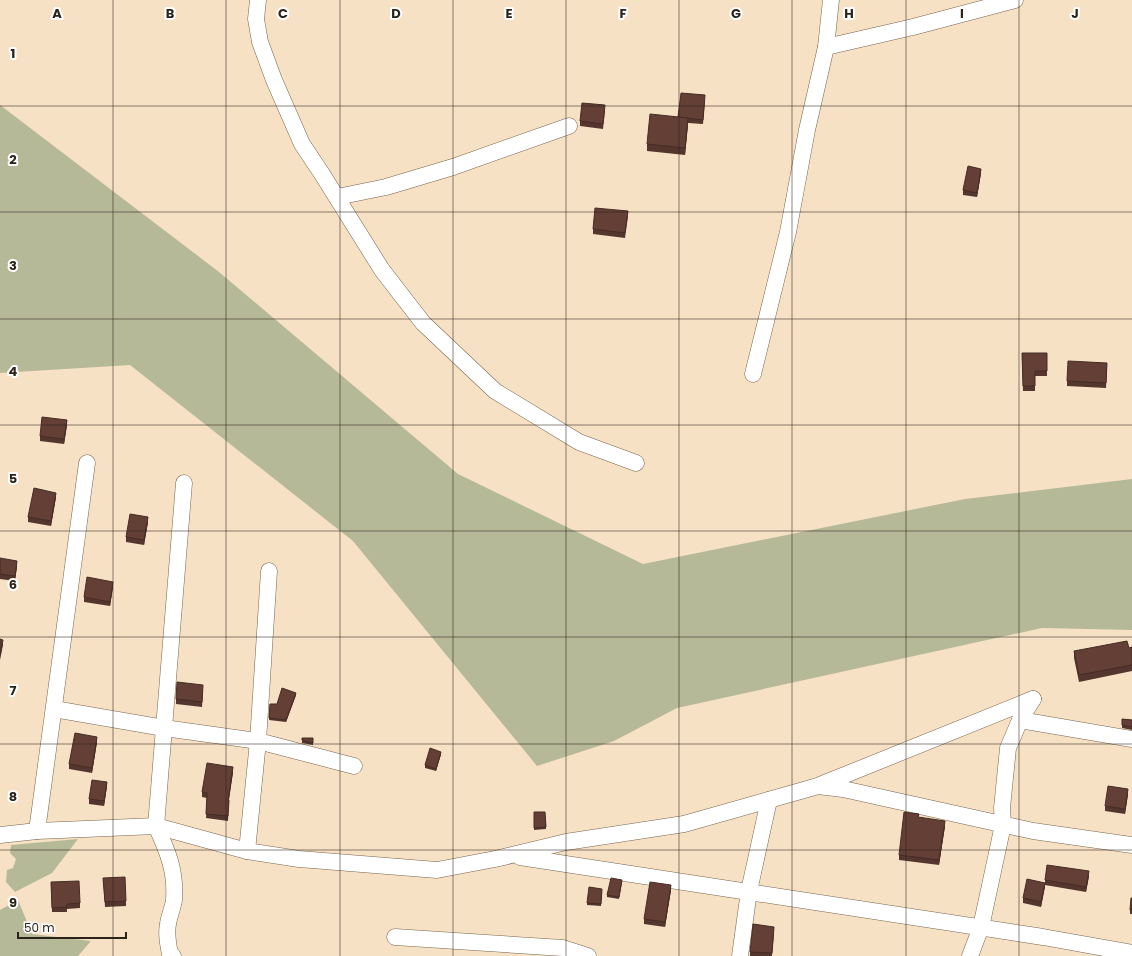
<svg xmlns="http://www.w3.org/2000/svg" width="1132" height="956" viewBox="0 0 1132 956" font-family="Poppins,sans-serif">
  <style>
    .green { fill: #b6b998 }
    .lines { fill: none; stroke-linecap: round; stroke-linejoin: round }
    .minor-casing { stroke: #78654c; stroke-width: 17 }
    .minor { stroke: #fff; stroke-width: 16 }
    .wall { fill: #55362e }
    .shaded-wall { fill: #452c25 }
    .building { fill: #633f35; stroke: #452c25 }
    .grid { fill: none; stroke: #2b2319; stroke-width: 1; stroke-opacity: 0.55 }
    .grid-label { font-size: 13px; text-anchor: middle; font-weight: bold; fill: #2b2319; stroke: #fff; stroke-width: 4; stroke-linejoin: round; paint-order: stroke }
  </style>
  <rect width="100%" height="100%" fill="#f6e1c5"/>
  <!-- green -->
  <g class="green">
    <polygon points="0,105 219,272 458,474 643,564 965,499 1132,479 1132,630 1042,628 677,708 614,741 537,766 353,541 130,365 0,373"/>
    <polygon points="78,839 52,873 15,892 6,882 7,870 13,868 16,859 10,853 11,845"/>
    <polygon points="18,900 32,934 91,941 78,956 0,956 0,910"/>
  </g>
  <g class="lines">
    <!-- minor casing -->
    <g class="minor-casing">
      <g id="minor">
        <polyline points="258,0 256,19 260,42 274,80 302,144 322,174 382,270 423,323 495,391 579,442 636,463"/>
        <polyline points="826,47 913,27 1015,0"/>
        <polyline points="337,197 386,187 453,167 569,126"/>
        <polyline points="753,374 788,232 807,130 826,47 831,0"/>
        <polyline points="54,709 164,728 258,741 354,766"/>
        <polyline points="1020,720 1132,739"/>
        <polyline points="820,785 1033,699"/>
        <polyline points="37,831 87,463"/>
        <polyline points="0,835 37,831 156,826 247,851 299,859 437,870 495,859 566,842 684,824 818,786 843,789 1033,831 1132,845"/>
        <polyline points="247,851 258,741 269,571"/>
        <polyline points="520,857 1043,937 1132,953"/>
        <polyline points="395,937 563,948 588,956"/>
        <path d="M173,956L170,954C168,944 166,934 168,924C169,916 173,908 174,900C176,871 168,852 156,826L184,483"/>
        <polyline points="740,956 749,891 769,800"/>
        <polyline points="970,956 981,927 1003,825 1002,808 1008,748 1020,720 1033,699"/>
      </g>
    </g>
    <!-- minor -->
    <use href="#minor" class="minor"/>
  </g>
  <!-- wall -->
  <g class="wall">
    <polygon points="705,100 703,124 688,123 685,155 647,151 647,144 678,117"/>
    <polygon points="605,110 603,129 580,126 580,121"/>
    <polygon points="981,173 977,197 963,195 963,190"/>
    <polygon points="628,216 625,238 593,234 593,229"/>
    <polygon points="1022,353 1047,353 1047,376 1035,376 1035,391 1023,391"/>
    <polygon points="1107,368 1106,388 1067,386 1067,381"/>
    <polygon points="67,425 64,444 40,441 40,436"/>
    <polygon points="56,497 51,526 28,522 28,517"/>
    <polygon points="148,522 144,545 126,542 126,537"/>
    <polygon points="0,558 17,566 15,581 0,579"/>
    <polygon points="113,587 110,606 84,602 84,597"/>
    <polygon points="1132,647 1132,671 1079,682 1074,658 1074,651 1129,648"/>
    <polygon points="203,690 202,707 176,704 176,699"/>
    <polygon points="296,695 286,722 269,720 270,704 277,704"/>
    <polygon points="1122,719 1132,720 1132,730 1122,728"/>
    <polygon points="302,738 313,738 313,745 302,743"/>
    <polygon points="97,742 92,773 69,769 69,764"/>
    <polygon points="441,754 436,771 425,768 425,765"/>
    <polygon points="233,772 229,800 229,804 228,821 206,818 207,798 202,797 202,792"/>
    <polygon points="107,786 104,806 89,804 89,799"/>
    <polygon points="1128,794 1125,814 1105,811 1105,806"/>
    <polygon points="534,812 545,812 546,829 534,830"/>
    <polygon points="945,826 939,865 899,860 899,855"/>
    <polygon points="1089,876 1086,892 1045,885 1041,907 1023,903 1023,898 1045,883 1045,880"/>
    <polygon points="103,878 126,901 126,906 105,907"/>
    <polygon points="51,882 80,903 80,908 67,909 67,912 52,912"/>
    <polygon points="622,882 619,899 607,897 607,895"/>
    <polygon points="671,890 665,927 644,924 644,919"/>
    <polygon points="602,891 601,906 587,905 587,903"/>
    <polygon points="1132,898 1132,914 1130,914 1130,910"/>
    <polygon points="774,932 772,956 750,956 750,952"/>
  </g>
  <!-- shaded-wall -->
  <g class="shaded-wall">
    <polygon points="688,118 688,125 685,155 685,148"/>
    <polygon points="981,169 981,173 977,197 977,193"/>
    <polygon points="67,420 67,425 64,444 64,439"/>
    <polygon points="56,493 56,497 51,526 51,521"/>
    <polygon points="148,517 148,522 144,545 144,540"/>
    <polygon points="17,561 17,566 15,581 15,576"/>
    <polygon points="113,582 113,587 110,606 110,602"/>
    <polygon points="3,640 3,645 0,660 0,655"/>
    <polygon points="296,693 296,695 286,722 286,720"/>
    <polygon points="97,737 97,742 92,773 92,768"/>
    <polygon points="441,752 441,754 436,771 436,769"/>
    <polygon points="233,767 233,772 228,804 228,800"/>
    <polygon points="107,782 107,786 104,806 104,801"/>
    <polygon points="1128,789 1128,794 1125,814 1125,809"/>
    <polygon points="945,821 945,826 939,865 939,860"/>
    <polygon points="1089,871 1089,876 1086,892 1086,887"/>
    <polygon points="1045,883 1045,887 1041,907 1041,902"/>
    <polygon points="671,885 671,890 665,927 665,922"/>
  </g>
  <!-- building -->
  <g class="building">
    <polygon points="681,93 705,95 703,120 678,117"/>
    <polygon points="582,103 605,105 603,124 580,121"/>
    <polygon points="650,114 688,118 685,148 647,144"/>
    <polygon points="968,166 981,169 977,193 963,190"/>
    <polygon points="595,208 628,211 625,233 593,229"/>
    <polygon points="1022,353 1047,353 1047,371 1035,371 1035,386 1023,386"/>
    <polygon points="1068,361 1107,363 1106,383 1067,381"/>
    <polygon points="42,417 67,420 64,439 40,436"/>
    <polygon points="34,488 56,493 51,521 28,517"/>
    <polygon points="130,514 148,517 144,540 126,537"/>
    <polygon points="0,558 17,561 15,576 0,574"/>
    <polygon points="87,577 113,582 110,602 84,597"/>
    <polygon points="0,639 3,640 0,655"/>
    <polygon points="1127,641 1129,648 1132,647 1132,665 1079,675 1074,651"/>
    <polygon points="177,682 203,685 202,702 176,699"/>
    <polygon points="282,688 296,693 286,720 269,718 270,704 277,704"/>
    <polygon points="1122,719 1132,720 1132,727 1122,725"/>
    <polygon points="75,733 97,737 92,768 69,764"/>
    <polygon points="302,738 313,738 313,743 302,740"/>
    <polygon points="430,748 441,752 436,769 425,765"/>
    <polygon points="207,763 233,767 228,800 229,800 228,816 206,814 207,793 202,792"/>
    <polygon points="92,780 107,782 104,801 89,799"/>
    <polygon points="1108,786 1128,789 1125,809 1105,806"/>
    <polygon points="534,812 545,812 546,827 534,828"/>
    <polygon points="904,812 919,814 918,817 945,821 939,860 899,855"/>
    <polygon points="1047,865 1089,871 1086,887 1045,880"/>
    <polygon points="125,877 126,901 105,902 103,878"/>
    <polygon points="611,878 622,880 619,897 607,895"/>
    <polygon points="1027,879 1045,883 1041,902 1023,898"/>
    <polygon points="79,881 80,903 67,904 67,907 52,908 51,882"/>
    <polygon points="650,882 671,885 665,922 644,919"/>
    <polygon points="589,887 602,889 601,904 587,903"/>
    <polygon points="1131,898 1132,898 1132,910 1130,910"/>
    <polygon points="753,924 774,927 772,953 750,952"/>
  </g>
  <!-- grid -->
  <path class="grid" d="M113,0V956M226,0V956M340,0V956M453,0V956M566,0V956M679,0V956M792,0V956M906,0V956M1019,0V956M0,106H1132M0,212H1132M0,319H1132M0,425H1132M0,531H1132M0,637H1132M0,744H1132M0,850H1132"/>
  <g class="grid-label">
    <text x="57" y="18">A</text>
    <text x="170" y="18">B</text>
    <text x="283" y="18">C</text>
    <text x="396" y="18">D</text>
    <text x="509" y="18">E</text>
    <text x="623" y="18">F</text>
    <text x="736" y="18">G</text>
    <text x="849" y="18">H</text>
    <text x="962" y="18">I</text>
    <text x="1075" y="18">J</text>
    <text x="13" y="58">1</text>
    <text x="13" y="164">2</text>
    <text x="13" y="270">3</text>
    <text x="13" y="376">4</text>
    <text x="13" y="483">5</text>
    <text x="13" y="589">6</text>
    <text x="13" y="695">7</text>
    <text x="13" y="801">8</text>
    <text x="13" y="907">9</text>
  </g>
  <!-- scale -->
  <path d="M18 932v6h108v-6" fill="none" stroke="#2b2319" stroke-width="2"/>
  <text x="24" y="932" font-size="12" fill="#2b2319" stroke="#ffffff" stroke-width="3" paint-order="stroke">50 m</text>
</svg>
